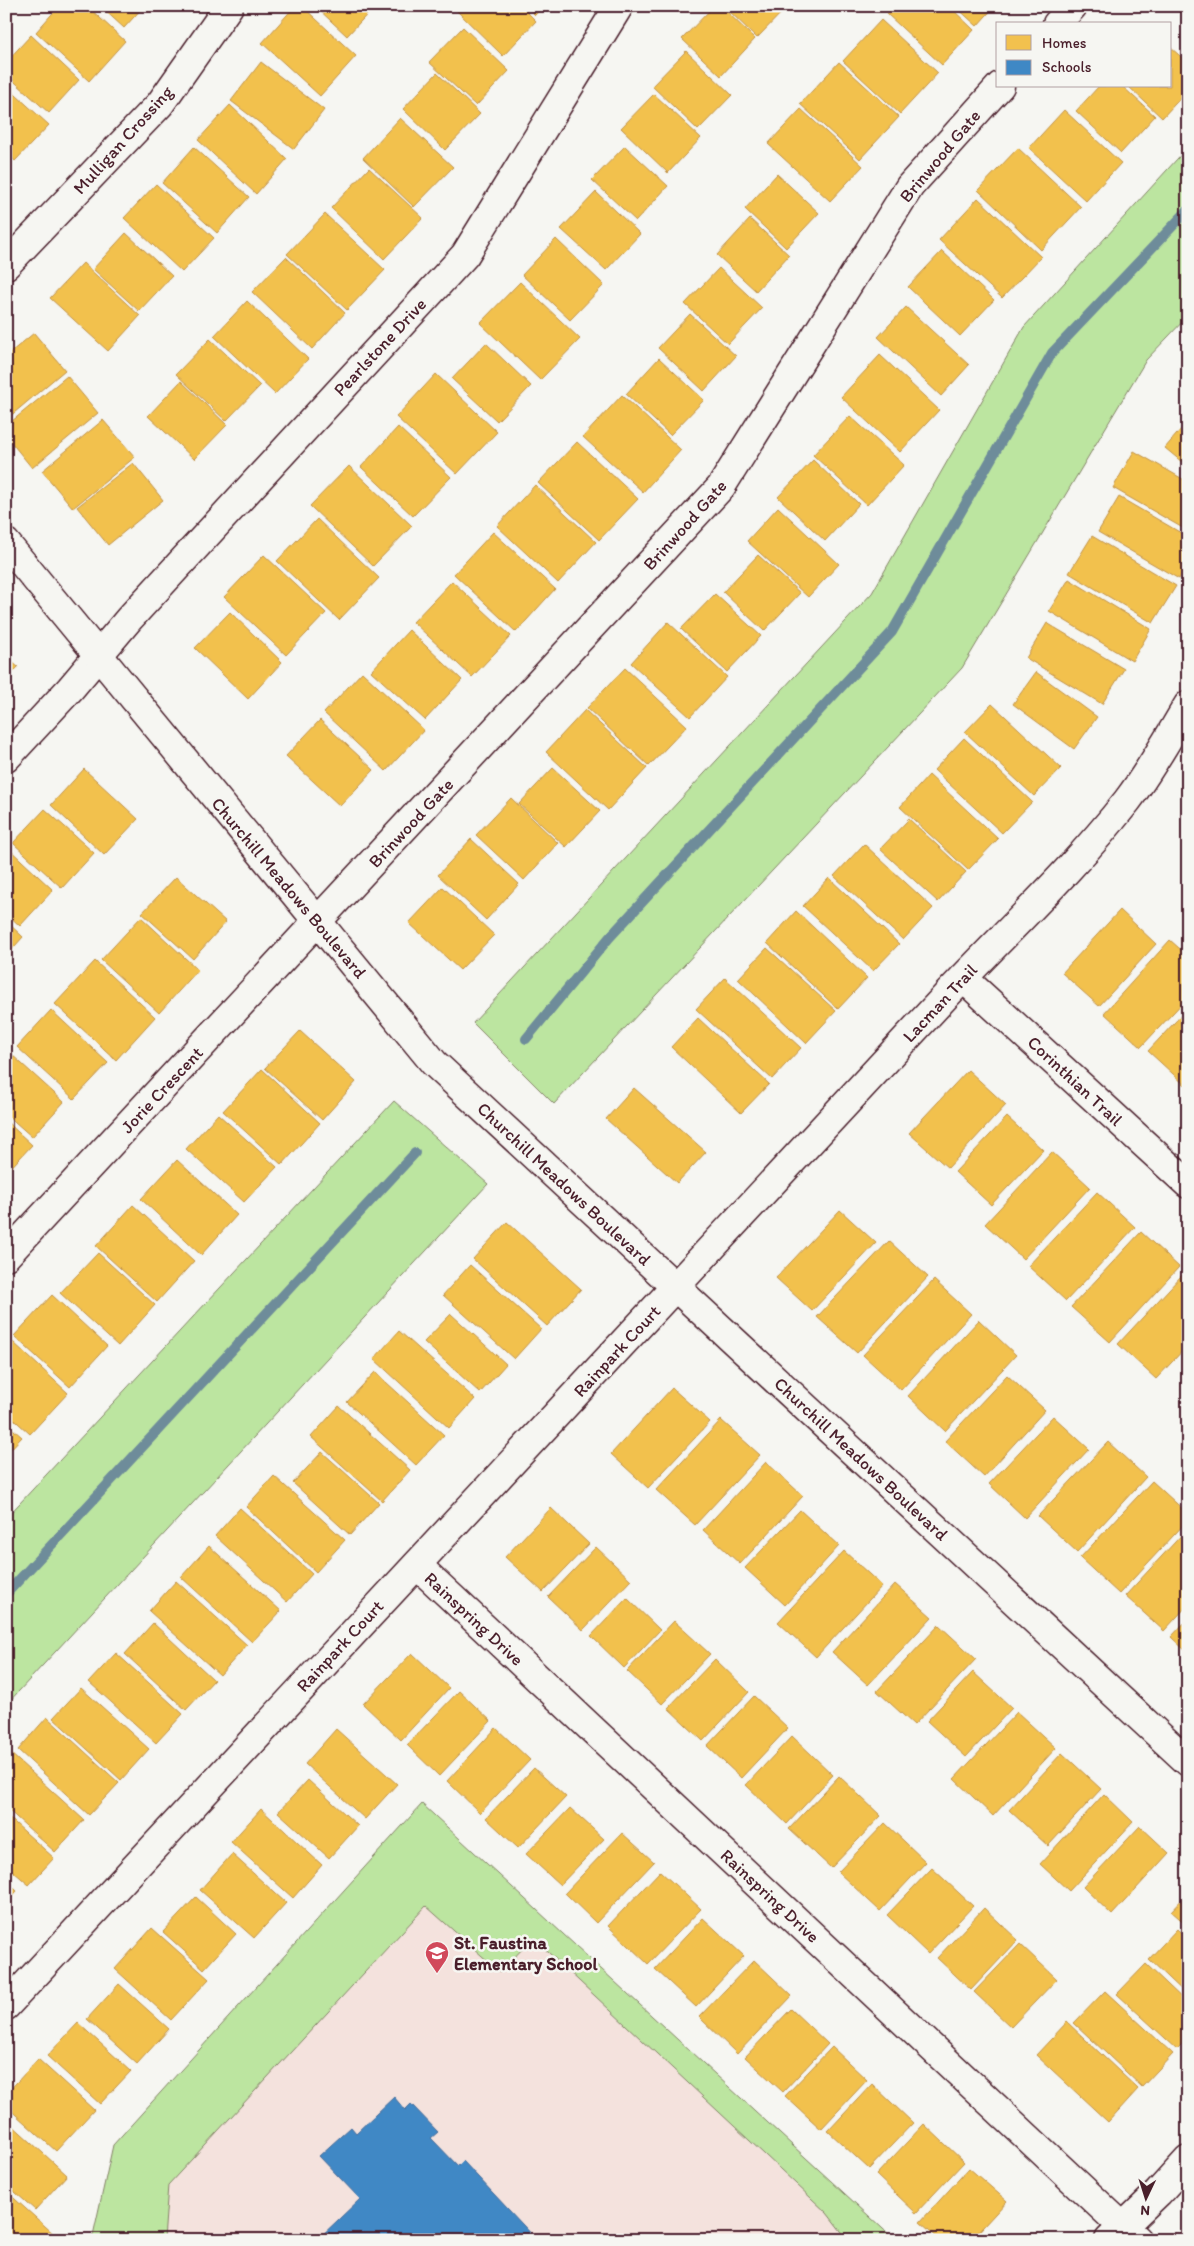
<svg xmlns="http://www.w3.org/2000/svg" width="1194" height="2246" viewBox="0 0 1194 2246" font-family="Itim,sans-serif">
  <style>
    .built { fill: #f4e2dd }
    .green { fill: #bce5a0; stroke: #838266 }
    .homes { fill: #f2c14e; stroke: #c09044 }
    .schools { fill: #3f88c5; stroke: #426897 }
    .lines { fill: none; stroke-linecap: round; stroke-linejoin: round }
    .stream { stroke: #6e8c9a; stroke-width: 10 }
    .street-casing { stroke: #4a1f2b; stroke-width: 31 }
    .secondary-casing { stroke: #4a1f2b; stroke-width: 31 }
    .street { stroke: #f6f6f2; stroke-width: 28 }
    .secondary { stroke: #f6f6f2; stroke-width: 28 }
    .labels { text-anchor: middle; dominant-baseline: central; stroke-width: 5; stroke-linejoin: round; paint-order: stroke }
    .street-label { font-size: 18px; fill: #4a1f2b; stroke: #f6f6f2 }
    .poi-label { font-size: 18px; font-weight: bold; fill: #4a1f2b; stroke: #f6f6f2; text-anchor: start }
  </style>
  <rect width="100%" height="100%" fill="#f6f6f2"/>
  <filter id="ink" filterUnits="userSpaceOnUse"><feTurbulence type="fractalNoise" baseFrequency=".02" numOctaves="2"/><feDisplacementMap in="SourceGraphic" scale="10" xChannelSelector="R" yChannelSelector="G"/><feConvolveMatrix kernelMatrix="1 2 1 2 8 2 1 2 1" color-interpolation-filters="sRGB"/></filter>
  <g filter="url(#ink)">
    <!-- built -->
    <polygon class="built" points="422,1804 895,2240 92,2240 113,2145"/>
    <!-- green -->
    <g class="green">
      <polygon points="1188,147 1188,316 1146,360 962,668 554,1104 473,1023 872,593 1024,327"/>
      <polygon points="394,1101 488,1184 6,1705 6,1518"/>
      <polygon points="422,1804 895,2240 848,2240 827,2213 533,1938 500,1972 426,1906 168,2185 164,2240 92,2240 113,2145"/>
    </g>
    <!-- homes -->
    <g class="homes">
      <polygon points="59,6 87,6 125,41 89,81 36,32"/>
      <polygon points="100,6 144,6 124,28"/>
      <polygon points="295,6 302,6 356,56 320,96 262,43"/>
      <polygon points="315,6 375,6 347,36"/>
      <polygon points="462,6 521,6 536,21 503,56 457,11"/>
      <polygon points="526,6 543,6 535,15"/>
      <polygon points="714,6 721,6 755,39 721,76 682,39"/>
      <polygon points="724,6 788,6 757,38"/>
      <polygon points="894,6 949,6 974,30 942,65 887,14"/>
      <polygon points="955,6 995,6 977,26"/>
      <polygon points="881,20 938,73 900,114 843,61"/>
      <polygon points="463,27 509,71 476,106 429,62"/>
      <polygon points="31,35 79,80 49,113 6,74 6,62"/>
      <polygon points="1170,47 1188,63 1188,90 1162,118 1128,86 1170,86"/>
      <polygon points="686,51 732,95 698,130 652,86"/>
      <polygon points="261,62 324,110 294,149 231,101"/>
      <polygon points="839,62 899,117 860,159 800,104"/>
      <polygon points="437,73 480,114 445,150 403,109"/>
      <polygon points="6,86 49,125 15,161 6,153"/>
      <polygon points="1099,86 1122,86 1155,116 1121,153 1076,111"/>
      <polygon points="654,94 701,138 668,173 621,128"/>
      <polygon points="230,105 287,159 256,194 198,140"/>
      <polygon points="801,109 863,166 830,201 768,144"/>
      <polygon points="1064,110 1121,163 1086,201 1029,148"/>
      <polygon points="400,118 453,167 414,207 363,158"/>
      <polygon points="625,146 668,186 636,221 592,180"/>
      <polygon points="194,147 249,197 217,233 162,183"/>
      <polygon points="1018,148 1081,207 1041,250 978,190"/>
      <polygon points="369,168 423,218 384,259 331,208"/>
      <polygon points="777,174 819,213 786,248 745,209"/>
      <polygon points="156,184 214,238 182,272 124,218"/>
      <polygon points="596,192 640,234 606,270 561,229"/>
      <polygon points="978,198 1041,257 1002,298 939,240"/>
      <polygon points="325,214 385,270 347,310 287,254"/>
      <polygon points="750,219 789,255 756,291 717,255"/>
      <polygon points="126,233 172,276 139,311 93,269"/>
      <polygon points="556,239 604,285 570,320 522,275"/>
      <polygon points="942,251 994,300 960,336 908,287"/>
      <polygon points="286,257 345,313 312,349 252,292"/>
      <polygon points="83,263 140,316 108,351 50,298"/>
      <polygon points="719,268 762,308 728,344 685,304"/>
      <polygon points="520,282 580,339 540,380 480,323"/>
      <polygon points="247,301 308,359 275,394 214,336"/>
      <polygon points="906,307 969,365 941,396 878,337"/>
      <polygon points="690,314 736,356 704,391 658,348"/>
      <polygon points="34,333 65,370 8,418 6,356"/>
      <polygon points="210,339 260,386 226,421 176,374"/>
      <polygon points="486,343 531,386 497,421 452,379"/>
      <polygon points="880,355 939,410 900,452 841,397"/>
      <polygon points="659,358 704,400 670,435 626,394"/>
      <polygon points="436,374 497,432 457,474 396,417"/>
      <polygon points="67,376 98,413 32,468 6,436 6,426"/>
      <polygon points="181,381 227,425 194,459 148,416"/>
      <polygon points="622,395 681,450 643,492 583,437"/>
      <polygon points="850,416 904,465 867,505 813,455"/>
      <polygon points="103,420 135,457 73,508 42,471"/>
      <polygon points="1188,421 1188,467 1165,448"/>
      <polygon points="398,427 451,477 413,516 361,467"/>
      <polygon points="577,442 638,499 599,540 538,483"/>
      <polygon points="1134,451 1188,482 1188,531 1113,488"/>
      <polygon points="813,460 859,504 825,541 778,497"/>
      <polygon points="133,463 163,500 108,545 77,507"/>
      <polygon points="349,466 412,526 373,566 310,506"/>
      <polygon points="535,485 596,542 558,583 497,526"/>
      <polygon points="1119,497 1188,537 1188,563 1179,579 1098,532"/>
      <polygon points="778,507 839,564 808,597 747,541"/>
      <polygon points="317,519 379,578 339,620 277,561"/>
      <polygon points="493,532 555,589 516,632 454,574"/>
      <polygon points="1092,536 1176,586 1153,623 1069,573"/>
      <polygon points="264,555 326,613 286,655 224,597"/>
      <polygon points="758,555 800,593 764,631 723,592"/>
      <polygon points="1069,579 1151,629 1132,661 1049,611"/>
      <polygon points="452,581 511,636 472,677 413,622"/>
      <polygon points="715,594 761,636 727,672 681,629"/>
      <polygon points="230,612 282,662 248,699 195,648"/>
      <polygon points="668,622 727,677 690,717 631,663"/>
      <polygon points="1047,623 1124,669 1102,704 1026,658"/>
      <polygon points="409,630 462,680 425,720 371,671"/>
      <polygon points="6,657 18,667 6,680"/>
      <polygon points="625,668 687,726 649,766 587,708"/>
      <polygon points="362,672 424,730 386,771 324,713"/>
      <polygon points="1036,672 1097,717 1074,749 1013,704"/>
      <polygon points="992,704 1061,768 1034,796 965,732"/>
      <polygon points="585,710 647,768 608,810 546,752"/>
      <polygon points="320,720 374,770 340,806 286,756"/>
      <polygon points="964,738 1032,802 1002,833 934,770"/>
      <polygon points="553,768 600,811 566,847 519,804"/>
      <polygon points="84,769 138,819 104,855 51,805"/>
      <polygon points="929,775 998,839 968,870 900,807"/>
      <polygon points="511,798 558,843 524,880 476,835"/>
      <polygon points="45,809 94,853 62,888 13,843"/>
      <polygon points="909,819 966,872 938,902 880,849"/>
      <polygon points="471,839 519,884 486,920 438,875"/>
      <polygon points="864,844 933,908 903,940 834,876"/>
      <polygon points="6,846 53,890 20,926 6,913"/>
      <polygon points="176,877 226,922 193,959 142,913"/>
      <polygon points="829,878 899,944 873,971 803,906"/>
      <polygon points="443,887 494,935 460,970 409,923"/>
      <polygon points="1120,910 1156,944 1099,1006 1062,973"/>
      <polygon points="796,911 867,978 838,1009 767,943"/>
      <polygon points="141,917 198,970 159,1013 101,960"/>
      <polygon points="6,921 23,937 6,956"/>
      <polygon points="1170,940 1188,956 1188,997 1141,1047 1104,1013"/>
      <polygon points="767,948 836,1011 806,1043 738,979"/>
      <polygon points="95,961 155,1017 116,1060 55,1004"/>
      <polygon points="725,978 801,1048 772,1079 696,1009"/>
      <polygon points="1188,1008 1188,1082 1185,1085 1148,1051"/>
      <polygon points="51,1010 108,1063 74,1099 17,1047"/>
      <polygon points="698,1018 769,1084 741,1113 671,1047"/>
      <polygon points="300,1031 356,1082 322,1120 265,1068"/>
      <polygon points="11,1054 64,1102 32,1137 6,1114 6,1059"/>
      <polygon points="262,1069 320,1123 282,1165 223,1111"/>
      <polygon points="968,1070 1006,1105 948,1168 909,1133"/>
      <polygon points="634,1088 706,1152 677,1183 606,1119"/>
      <polygon points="218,1114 277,1167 244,1202 186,1149"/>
      <polygon points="1007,1117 1043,1150 991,1205 955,1172"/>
      <polygon points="6,1121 32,1145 6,1173"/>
      <polygon points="1052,1152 1090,1187 1023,1259 985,1224"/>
      <polygon points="177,1160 237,1215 201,1255 141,1199"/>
      <polygon points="1097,1192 1135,1227 1066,1301 1028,1266"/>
      <polygon points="133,1205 194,1261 157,1302 96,1246"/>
      <polygon points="840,1210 876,1243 812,1311 776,1278"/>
      <polygon points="507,1222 581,1289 547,1326 473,1259"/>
      <polygon points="1141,1232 1179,1267 1110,1342 1071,1307"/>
      <polygon points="889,1241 928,1277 857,1353 817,1317"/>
      <polygon points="98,1253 155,1305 118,1346 60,1293"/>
      <polygon points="470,1265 541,1329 514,1359 443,1295"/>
      <polygon points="1182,1275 1188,1280 1188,1345 1156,1379 1118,1344"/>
      <polygon points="934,1280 971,1314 901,1390 863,1355"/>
      <polygon points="52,1295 107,1346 70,1387 14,1336"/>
      <polygon points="451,1314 506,1364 480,1393 424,1342"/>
      <polygon points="979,1320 1016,1355 945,1431 908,1396"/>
      <polygon points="399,1331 475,1399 449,1428 374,1359"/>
      <polygon points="13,1342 68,1393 30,1434 6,1412 6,1349"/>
      <polygon points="375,1372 444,1435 416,1465 347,1402"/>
      <polygon points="1007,1375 1045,1410 984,1477 945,1441"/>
      <polygon points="672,1388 710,1422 648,1488 611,1454"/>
      <polygon points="339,1406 410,1470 382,1501 311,1437"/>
      <polygon points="1053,1416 1089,1449 1025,1518 989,1484"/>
      <polygon points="721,1420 760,1455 695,1525 656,1490"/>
      <polygon points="6,1423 22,1437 6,1454"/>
      <polygon points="1108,1442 1146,1477 1077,1552 1038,1516"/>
      <polygon points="322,1452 379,1503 350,1535 293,1483"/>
      <polygon points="766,1462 803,1496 740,1564 703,1530"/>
      <polygon points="274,1476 345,1540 316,1572 246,1507"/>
      <polygon points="1152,1481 1188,1514 1188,1520 1119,1594 1080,1558"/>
      <polygon points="240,1508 312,1574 287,1602 215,1536"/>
      <polygon points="551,1508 589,1544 543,1592 505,1557"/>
      <polygon points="800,1510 839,1546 785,1605 745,1568"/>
      <polygon points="1187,1529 1188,1605 1164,1631 1125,1596"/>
      <polygon points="209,1546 281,1611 252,1642 181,1577"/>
      <polygon points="596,1547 631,1580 583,1630 548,1597"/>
      <polygon points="844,1551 882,1586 816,1657 778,1622"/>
      <polygon points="176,1581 247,1645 220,1675 149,1611"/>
      <polygon points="895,1584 932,1617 868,1685 832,1652"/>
      <polygon points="627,1598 660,1630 624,1668 591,1636"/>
      <polygon points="1188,1619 1188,1653 1171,1637"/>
      <polygon points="674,1621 710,1654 662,1704 627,1671"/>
      <polygon points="153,1623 214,1680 186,1710 125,1654"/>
      <polygon points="939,1625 976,1659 914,1725 877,1691"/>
      <polygon points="116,1653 183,1714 156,1743 89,1682"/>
      <polygon points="412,1653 449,1688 401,1740 363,1704"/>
      <polygon points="715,1659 749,1692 703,1741 668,1708"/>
      <polygon points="973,1672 1012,1708 966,1757 927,1721"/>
      <polygon points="81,1688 149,1749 121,1780 53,1718"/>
      <polygon points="459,1691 491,1721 439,1776 407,1745"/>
      <polygon points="754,1696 788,1728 741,1778 707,1746"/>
      <polygon points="1017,1712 1056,1748 993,1816 954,1779"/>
      <polygon points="47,1717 119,1783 89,1815 18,1750"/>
      <polygon points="496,1728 530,1760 480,1813 447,1781"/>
      <polygon points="336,1729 397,1784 365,1819 305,1764"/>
      <polygon points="792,1736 833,1775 787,1824 746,1785"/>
      <polygon points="9,1752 84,1820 55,1852 6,1808 6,1755"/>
      <polygon points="1062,1753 1101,1789 1048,1846 1009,1810"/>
      <polygon points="534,1768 566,1797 518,1848 486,1818"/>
      <polygon points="839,1776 881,1816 831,1868 789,1829"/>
      <polygon points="308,1780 358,1826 329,1858 278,1812"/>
      <polygon points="1104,1794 1133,1822 1069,1891 1040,1864"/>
      <polygon points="570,1808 604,1839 560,1885 526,1854"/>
      <polygon points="261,1809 322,1865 293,1898 231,1842"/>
      <polygon points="6,1815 54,1858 29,1885 6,1865"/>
      <polygon points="885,1823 926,1862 880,1911 838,1872"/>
      <polygon points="1140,1826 1169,1853 1112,1915 1083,1887"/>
      <polygon points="622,1833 654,1862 596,1923 565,1893"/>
      <polygon points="232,1854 286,1903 254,1938 200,1890"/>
      <polygon points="932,1868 973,1906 928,1954 887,1915"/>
      <polygon points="660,1871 701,1909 648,1964 608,1926"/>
      <polygon points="6,1881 17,1891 6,1903"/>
      <polygon points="1188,1893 1188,1926 1171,1911"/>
      <polygon points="196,1897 236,1934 204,1969 163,1932"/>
      <polygon points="984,1908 1018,1940 971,1990 937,1958"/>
      <polygon points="703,1918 744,1956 696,2007 655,1969"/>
      <polygon points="152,1928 209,1979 171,2020 115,1969"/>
      <polygon points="1177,1929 1188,1939 1188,1996 1149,1959"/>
      <polygon points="1020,1944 1057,1979 1011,2027 974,1992"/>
      <polygon points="754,1960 792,1996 737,2054 699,2017"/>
      <polygon points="1146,1964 1188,2004 1188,2038 1177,2049 1117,1994"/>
      <polygon points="119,1984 169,2029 137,2064 87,2019"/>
      <polygon points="1105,1991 1173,2054 1142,2087 1074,2023"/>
      <polygon points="791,2009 828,2044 783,2092 745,2057"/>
      <polygon points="1067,2022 1138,2089 1108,2122 1036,2055"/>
      <polygon points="78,2023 131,2071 100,2104 47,2056"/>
      <polygon points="832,2047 867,2080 821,2129 785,2096"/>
      <polygon points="38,2059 94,2110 56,2151 6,2106 6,2094"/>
      <polygon points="872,2084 913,2123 869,2169 828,2131"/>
      <polygon points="9,2122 67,2175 35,2210 6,2184 6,2126"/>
      <polygon points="924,2124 964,2162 916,2213 876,2175"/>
      <polygon points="969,2168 1007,2201 971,2240 940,2240 920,2222"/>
      <polygon points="6,2191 55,2235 50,2240 6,2240"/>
    </g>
    <!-- schools -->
    <polygon class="schools" points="394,2097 405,2110 411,2104 438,2132 431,2138 458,2166 463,2161 537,2240 317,2240 360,2199 319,2156 351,2127 356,2133"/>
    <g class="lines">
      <!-- stream -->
      <g class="stream">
        <polyline points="526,1039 609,938 892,632 1052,353 1188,210"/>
        <polyline points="6,1594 415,1153"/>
      </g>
      <!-- street casing -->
      <g class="street-casing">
        <g id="street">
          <polyline points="1057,24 1073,6"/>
          <polyline points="6,265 160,104 229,6"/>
          <polyline points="6,758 70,689 129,619 465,255 619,6"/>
          <polyline points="963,978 1188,1184"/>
          <polyline points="6,1256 721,487 910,186 1000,86"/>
          <polyline points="417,1565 1137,2240"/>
          <path d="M6,2006L943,999C1004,934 1071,872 1127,801C1150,771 1168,738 1188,705"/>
        </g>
      </g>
      <!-- secondary casing -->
      <g class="secondary-casing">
        <g id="secondary">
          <polyline points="6,543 434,1063 1188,1762"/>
          <polyline points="1109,2240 1158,2193 1188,2160"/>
        </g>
      </g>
      <!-- street -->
      <use href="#street" class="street"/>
      <!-- secondary -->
      <use href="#secondary" class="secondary"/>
    </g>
  </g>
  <!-- icons -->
  <defs>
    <g id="school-pin" transform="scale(1.25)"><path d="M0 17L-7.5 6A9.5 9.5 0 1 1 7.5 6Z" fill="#d1495b" stroke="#f6f6f2"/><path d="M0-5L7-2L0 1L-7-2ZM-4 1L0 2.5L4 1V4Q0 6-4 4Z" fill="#fff"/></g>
  </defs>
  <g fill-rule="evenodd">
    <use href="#school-pin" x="437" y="1953"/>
  </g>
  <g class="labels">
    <!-- street labels -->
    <g class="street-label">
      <text transform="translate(123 140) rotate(-48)">Mulligan Crossing</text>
      <text transform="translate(940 156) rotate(-50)">Brinwood Gate</text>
      <text transform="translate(380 347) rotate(-47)">Pearlstone Drive</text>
      <text transform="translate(685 525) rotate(-48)">Brinwood Gate</text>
      <text transform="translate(411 823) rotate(-47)">Brinwood Gate</text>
      <text transform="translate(289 888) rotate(50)">Churchill Meadows Boulevard</text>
      <text transform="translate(940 1003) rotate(-47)">Lacman Trail</text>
      <text transform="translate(1075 1081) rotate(43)">Corinthian Trail</text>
      <text transform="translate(162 1090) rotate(-47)">Jorie Crescent</text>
      <text transform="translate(564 1184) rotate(43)">Churchill Meadows Boulevard</text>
      <text transform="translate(617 1351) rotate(-47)">Rainpark Court</text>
      <text transform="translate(861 1459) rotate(43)">Churchill Meadows Boulevard</text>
      <text transform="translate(474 1619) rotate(43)">Rainspring Drive</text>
      <text transform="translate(340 1646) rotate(-47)">Rainpark Court</text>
      <text transform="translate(770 1896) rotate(43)">Rainspring Drive</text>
    </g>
    <!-- poi labels -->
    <g class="poi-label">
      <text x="454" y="1943">St. Faustina<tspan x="454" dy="21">Elementary School</tspan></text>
    </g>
  </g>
  <!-- margin -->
  <rect width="1194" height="2246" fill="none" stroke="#f6f6f2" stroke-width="25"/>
  <rect x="12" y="12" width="1169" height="2221" fill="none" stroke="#4a1f2b" stroke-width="2" filter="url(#ink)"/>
  <!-- legend -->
  <rect x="996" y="22" width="175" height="65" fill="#f6f6f2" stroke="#b1a0a2"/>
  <rect x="1006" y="35" width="25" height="15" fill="#f2c14e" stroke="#b1a0a2"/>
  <text x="1042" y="48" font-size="15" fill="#4a1f2b">Homes</text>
  <rect x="1006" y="60" width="25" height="15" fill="#3f88c5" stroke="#b1a0a2"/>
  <text x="1042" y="72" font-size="15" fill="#4a1f2b">Schools</text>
  <!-- north arrow -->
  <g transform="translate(1146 2198) rotate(184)" stroke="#f6f6f2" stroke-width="4" paint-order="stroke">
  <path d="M0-4L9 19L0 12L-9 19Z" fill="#4a1f2b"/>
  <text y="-8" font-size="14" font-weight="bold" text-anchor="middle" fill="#4a1f2b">N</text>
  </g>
</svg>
